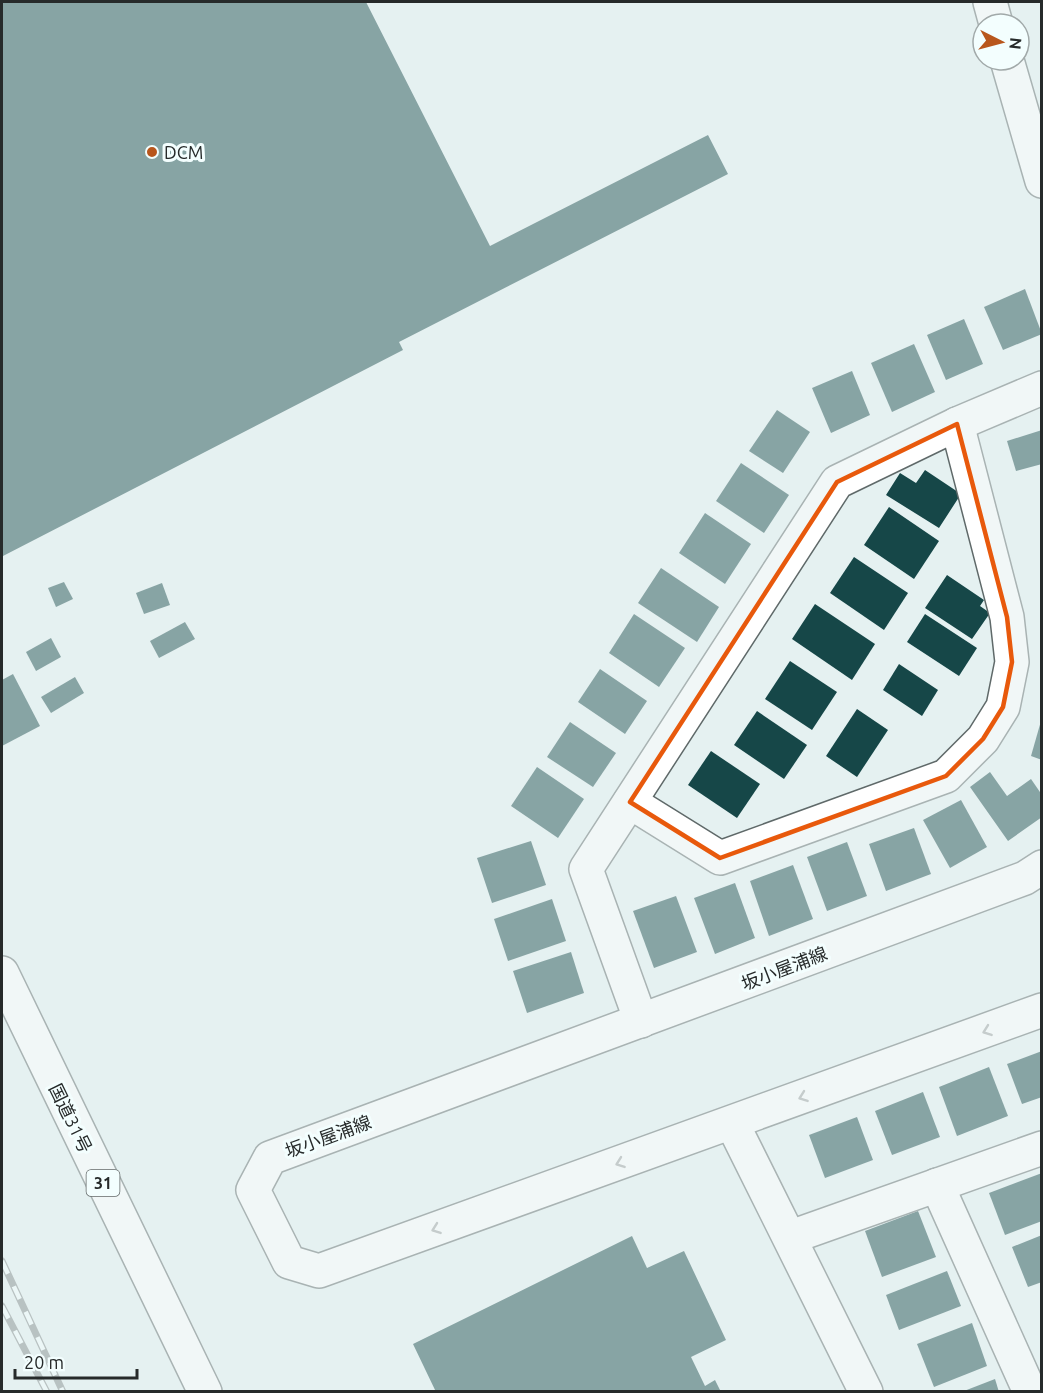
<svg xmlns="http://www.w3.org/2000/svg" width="1043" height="1393" viewBox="0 0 1043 1393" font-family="Ubuntu,'Noto Sans JP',sans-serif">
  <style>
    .building { fill: #164748 }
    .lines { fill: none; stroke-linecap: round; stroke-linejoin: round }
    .street-casing { stroke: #5f6969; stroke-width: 36 }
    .secondary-casing { stroke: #5f6969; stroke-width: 36 }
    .highway-casing { stroke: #5f6969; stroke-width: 36 }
    .street { stroke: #fff; stroke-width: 33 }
    .secondary { stroke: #fff; stroke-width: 33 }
    .highway { stroke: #fff; stroke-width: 33 }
    .rail-casing { stroke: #828a8a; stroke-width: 7 }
    .rail { stroke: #f3fefe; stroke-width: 4.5; stroke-dasharray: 14; stroke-linecap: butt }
    .oneway { stroke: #9d9f9f }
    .marked { fill: none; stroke: #e8590c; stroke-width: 4.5; stroke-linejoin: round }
    .poi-dot { fill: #b8561c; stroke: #f3fefe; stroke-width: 2 }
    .labels { text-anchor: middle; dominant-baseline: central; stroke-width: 6; stroke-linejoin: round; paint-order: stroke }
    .shield { fill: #f3fefe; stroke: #646a6a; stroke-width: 1.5 }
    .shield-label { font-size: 16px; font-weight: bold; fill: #262a2a }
    .poi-label { font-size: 18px; fill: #262a2a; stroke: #f3fefe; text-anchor: start }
    .street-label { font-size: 18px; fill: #262a2a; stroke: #f3fefe }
  </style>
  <rect width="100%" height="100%" fill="#e5f1f1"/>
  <!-- building -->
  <g class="building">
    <polygon points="2,2 366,2 490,246 708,135 728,174 399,342 403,350 3,556"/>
    <polygon points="1025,289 1042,334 1003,350 984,307"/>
    <polygon points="964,319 983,364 946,380 927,335"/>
    <polygon points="914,344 935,392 892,412 871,363"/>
    <polygon points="852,371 870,415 831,433 812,388"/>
    <polygon points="777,410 810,432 783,473 749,451"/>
    <polygon points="1042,430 1042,464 1016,471 1007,441"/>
    <polygon points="741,463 789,495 764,533 716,501"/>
    <polygon points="925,470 961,494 939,528 886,495 900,473 916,483"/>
    <polygon points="889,507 939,541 914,579 864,545"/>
    <polygon points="705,513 751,544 725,584 679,553"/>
    <polygon points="854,557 908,593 884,630 830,593"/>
    <polygon points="661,568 719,607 697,642 638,603"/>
    <polygon points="947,575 984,600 980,606 990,613 972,639 925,608"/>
    <polygon points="64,582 73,599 56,607 48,588"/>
    <polygon points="162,583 170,605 144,614 136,593"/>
    <polygon points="815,604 875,644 852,680 792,639"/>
    <polygon points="634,614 685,648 659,687 609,653"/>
    <polygon points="925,614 977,648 959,676 907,642"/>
    <polygon points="185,622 195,639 159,658 150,641"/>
    <polygon points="51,638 61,657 36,671 26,652"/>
    <polygon points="790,661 837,692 812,730 765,699"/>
    <polygon points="899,664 938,690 922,716 883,690"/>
    <polygon points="600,669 647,701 625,734 578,702"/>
    <polygon points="13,674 40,726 2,746 2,680"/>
    <polygon points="75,677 84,693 51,713 41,697"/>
    <polygon points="857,709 888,730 857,777 826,756"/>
    <polygon points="757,711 807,745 784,779 734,745"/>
    <polygon points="1041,721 1042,721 1042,760 1031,756"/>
    <polygon points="570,722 616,753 593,787 547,757"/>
    <polygon points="711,751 760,784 737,818 688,785"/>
    <polygon points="537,767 584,799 558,838 511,806"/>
    <polygon points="990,772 1007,796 1031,779 1042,795 1042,817 1008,841 970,787"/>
    <polygon points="961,800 987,847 950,868 923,820"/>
    <polygon points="914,828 931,874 886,891 869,844"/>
    <polygon points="531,841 546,885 492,903 477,858"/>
    <polygon points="847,842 867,896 827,911 807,857"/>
    <polygon points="793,865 813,919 769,936 750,881"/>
    <polygon points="735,883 755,938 715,954 694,898"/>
    <polygon points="676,896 697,952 654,968 633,911"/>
    <polygon points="552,899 566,941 508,961 494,919"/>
    <polygon points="571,952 584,993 527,1013 513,971"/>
    <polygon points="1042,1051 1042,1097 1022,1104 1007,1064"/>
    <polygon points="989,1067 1008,1116 957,1136 939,1087"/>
    <polygon points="923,1092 940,1137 892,1155 875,1111"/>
    <polygon points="857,1117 873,1160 825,1178 809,1135"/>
    <polygon points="1042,1173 1042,1221 1005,1235 989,1193"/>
    <polygon points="918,1211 936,1257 882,1277 865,1231"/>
    <polygon points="1042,1235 1042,1282 1028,1287 1012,1247"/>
    <polygon points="632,1236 647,1268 684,1251 726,1340 691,1357 705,1386 715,1380 721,1392 436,1392 413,1344"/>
    <polygon points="947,1271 961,1306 899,1330 886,1295"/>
    <polygon points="972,1323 987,1366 934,1387 917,1344"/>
    <polygon points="995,1379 999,1392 964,1392 964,1391"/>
  </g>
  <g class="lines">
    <!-- street casing -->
    <g class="street-casing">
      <g id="street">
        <polyline points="630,802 720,858 946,776 983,739 1003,707 1012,662 1007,617 957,424"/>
        <polyline points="641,1021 586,869 837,482 957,424 1042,388"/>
        <polyline points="937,1185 1030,1392"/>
        <polyline points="791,1237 1042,1148"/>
      </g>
    </g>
    <!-- secondary casing -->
    <g class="secondary-casing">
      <g id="secondary">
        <polyline points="990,2 996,24"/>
        <polyline points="1007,60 1042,181"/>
        <polyline points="1042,867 1025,878 270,1158 253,1190 289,1262 319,1271 1042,1010"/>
        <polyline points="732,1123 866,1392"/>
      </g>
    </g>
    <!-- highway casing -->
    <g class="highway-casing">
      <polyline id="highway" points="2,973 205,1392"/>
    </g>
    <!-- street -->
    <use href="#street" class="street"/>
    <!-- secondary -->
    <use href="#secondary" class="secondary"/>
    <!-- highway -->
    <use href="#highway" class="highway"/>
    <!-- rail casing -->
    <g class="rail-casing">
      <g id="rail">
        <polyline points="2,1261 63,1392"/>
        <polyline points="2,1306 47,1392"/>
      </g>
    </g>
    <!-- rail -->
    <use href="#rail" class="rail"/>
  </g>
  <!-- one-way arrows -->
  <defs><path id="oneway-chevron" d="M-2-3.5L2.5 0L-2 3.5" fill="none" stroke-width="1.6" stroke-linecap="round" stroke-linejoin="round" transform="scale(1.5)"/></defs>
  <g class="oneway">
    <use href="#oneway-chevron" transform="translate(987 1031) rotate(160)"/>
    <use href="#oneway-chevron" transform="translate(803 1097) rotate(160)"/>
    <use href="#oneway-chevron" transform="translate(620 1163) rotate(160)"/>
    <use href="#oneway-chevron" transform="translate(436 1229) rotate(160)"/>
  </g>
  <!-- marked area -->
  <path d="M0 0H1043V1393H0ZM957,424L1007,617L1012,662L1003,707L983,739L946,776L720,858L630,802L837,482Z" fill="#e5f1f1" fill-opacity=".55" fill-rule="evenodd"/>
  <path class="marked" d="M957,424L1007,617L1012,662L1003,707L983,739L946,776L720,858L630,802L837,482Z"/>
  <!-- markers -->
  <circle class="poi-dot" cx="152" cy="152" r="6"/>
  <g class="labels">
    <!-- shield labels -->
    <rect class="shield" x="86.5" y="1170" width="33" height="26" rx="4.5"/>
    <g class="shield-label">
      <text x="103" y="1183">31</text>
    </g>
    <!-- poi labels -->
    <g class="poi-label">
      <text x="164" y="152">DCM</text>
    </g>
    <!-- street labels -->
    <g class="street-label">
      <text transform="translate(784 968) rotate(-21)">坂小屋浦線</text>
      <text transform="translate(71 1118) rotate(64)">国道31号</text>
      <text transform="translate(328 1136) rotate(-20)">坂小屋浦線</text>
    </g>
  </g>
  <!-- border -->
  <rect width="1043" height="1393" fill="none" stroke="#262a2a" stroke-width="6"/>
  <!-- north arrow -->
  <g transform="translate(1001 42) rotate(96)"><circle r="28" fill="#f3fefe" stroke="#a1a9a9" stroke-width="1.5"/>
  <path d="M0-4.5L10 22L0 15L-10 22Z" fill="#b8561c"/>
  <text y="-9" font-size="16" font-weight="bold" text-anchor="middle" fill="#262a2a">N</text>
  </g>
  <!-- scale -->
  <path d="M15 1369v9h122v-9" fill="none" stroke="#262a2a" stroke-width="3"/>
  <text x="24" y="1369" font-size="18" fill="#262a2a" stroke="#f3fefe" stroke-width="4.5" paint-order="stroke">20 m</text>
</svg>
